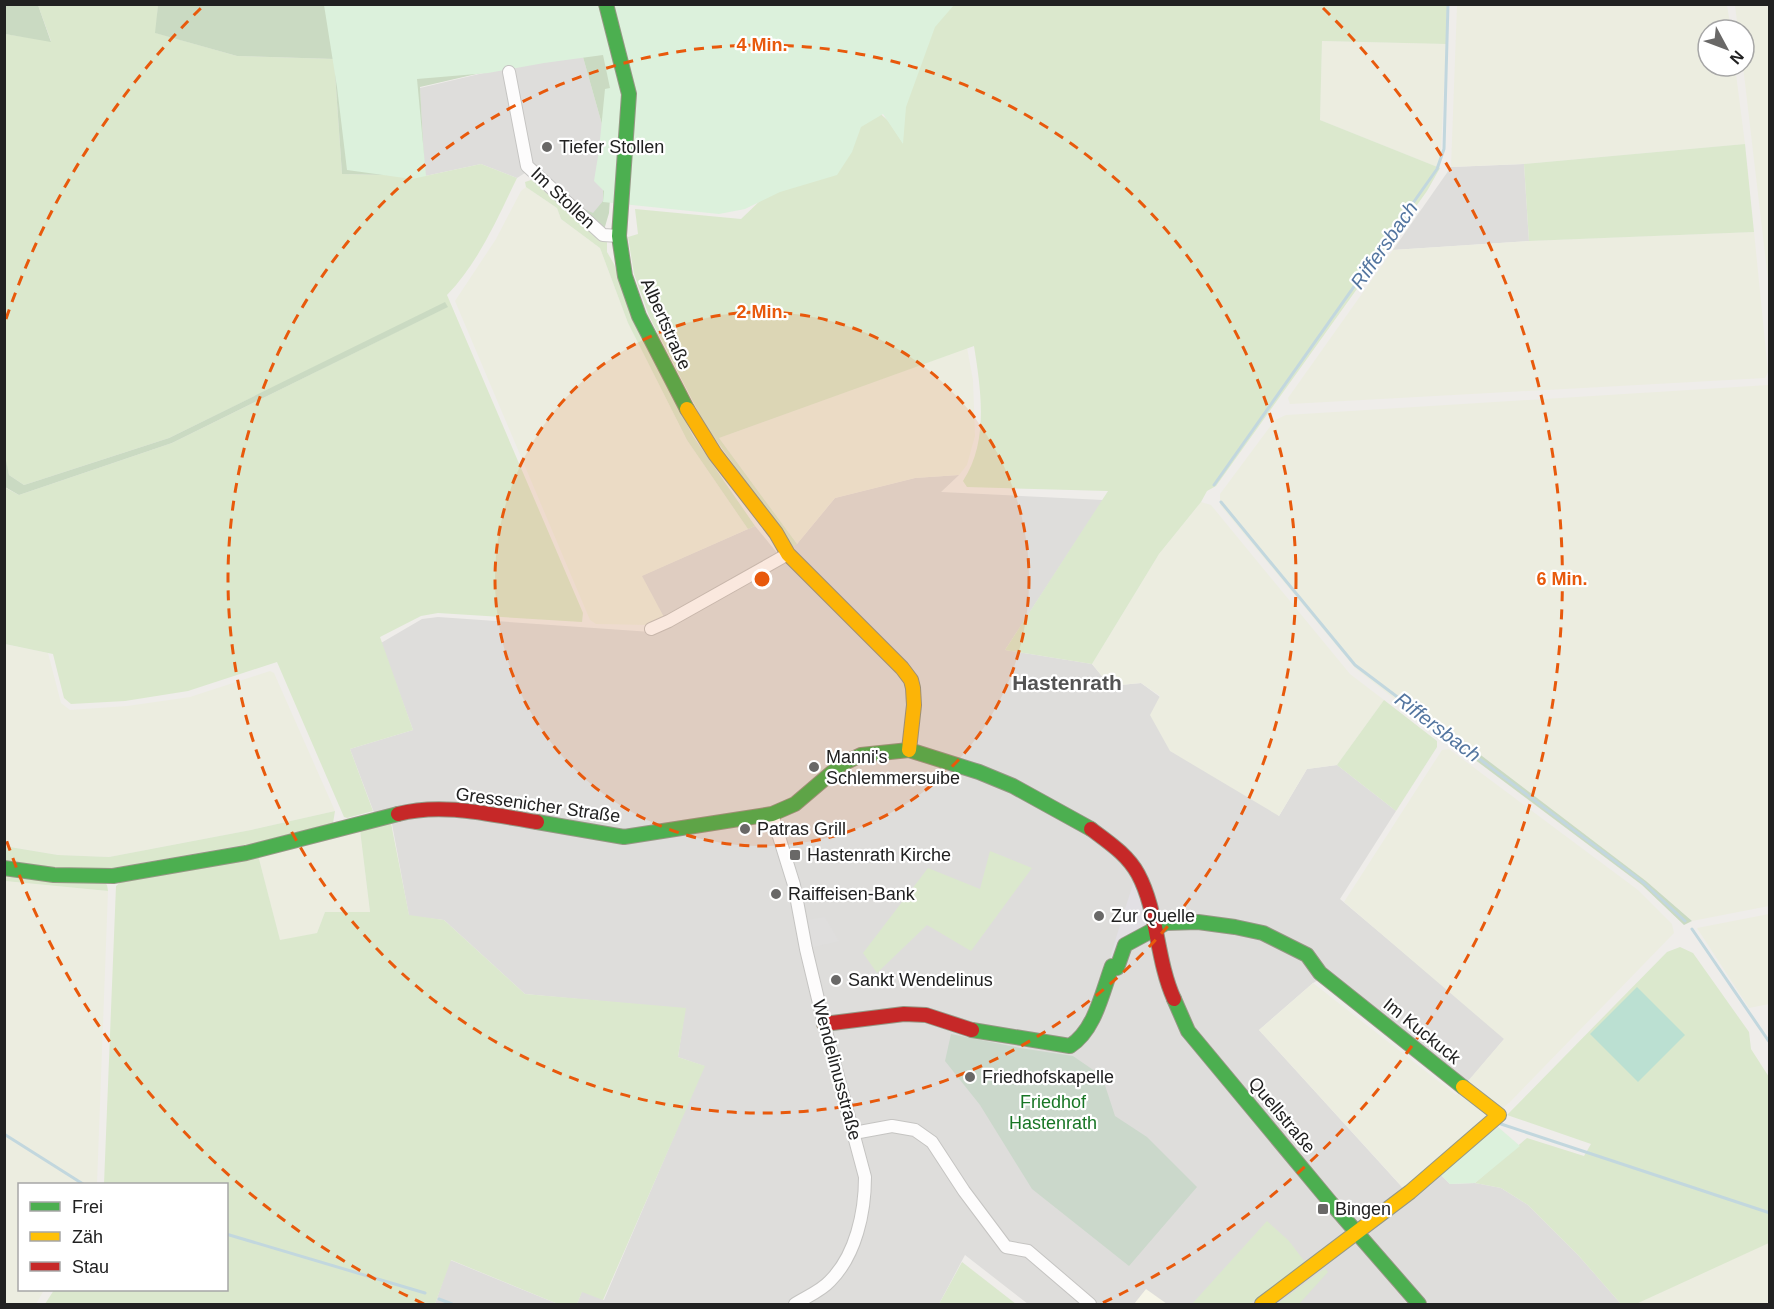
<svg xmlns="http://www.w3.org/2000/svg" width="1774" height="1309" viewBox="0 0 1774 1309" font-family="Helvetica,sans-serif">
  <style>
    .residential { fill: #dedddb }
    .education { fill: #f6f5e8 }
    .farmland { fill: #ecede0 }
    .grass { fill: #dbe8cd }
    .forest { fill: #cadac2 }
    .cemetery { fill: #cbd8cb }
    .park { fill: #dcf1dc }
    .pitch { fill: #bbe0d2 }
    .parking { fill: #dfdedd }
    .plaza { fill: #e2e0e4 }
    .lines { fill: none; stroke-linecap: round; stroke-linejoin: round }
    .stream { stroke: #c2d7de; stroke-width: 3 }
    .street-casing { stroke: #c5c4c2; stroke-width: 14 }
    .fast-casing { stroke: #959784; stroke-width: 16 }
    .slow-casing { stroke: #959784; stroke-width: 16 }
    .jam-casing { stroke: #959784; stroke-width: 16 }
    .street { stroke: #fdfcfc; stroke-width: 12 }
    .fast { stroke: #4caf50; stroke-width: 14 }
    .slow { stroke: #ffc107; stroke-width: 14 }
    .jam { stroke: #c62828; stroke-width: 14 }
    .ring { fill: none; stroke: #e8590c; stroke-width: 3; stroke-dasharray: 10 8 }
    .poi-dot { fill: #696867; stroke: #fff; stroke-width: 2 }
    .labels { text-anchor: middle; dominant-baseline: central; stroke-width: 4.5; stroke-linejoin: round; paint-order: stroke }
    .poi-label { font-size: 18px; fill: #212121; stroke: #fff; text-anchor: start }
    .street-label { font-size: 18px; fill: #212121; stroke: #fff }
    .park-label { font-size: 18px; fill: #187625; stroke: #fff }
    .water-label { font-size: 20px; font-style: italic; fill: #5476a0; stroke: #fff }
    .quarter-label { font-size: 21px; font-weight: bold; fill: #545454; stroke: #fff }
    .centre { fill: #e8590c; stroke: #fff; stroke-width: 3 }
    .ring-label { font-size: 18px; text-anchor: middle; font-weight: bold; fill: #e8590c; stroke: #fff; stroke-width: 4.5; stroke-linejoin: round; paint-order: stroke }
  </style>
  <rect width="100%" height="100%" fill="#efedea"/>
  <!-- residential -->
  <g class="residential">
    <polygon points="581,50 603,128 603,202 593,214 571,203 536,166 517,178 481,164 425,176 420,88"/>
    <polygon points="1524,164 1529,241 1393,250 1451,167"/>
    <polygon points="959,475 941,492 1103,500 1005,650 1092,664 1110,686 1141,683 1160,697 1279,816 1307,769 1337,765 1396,811 1340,899 1505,1038 1466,1084 1329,974 1313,983 1259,1030 1411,1197 1440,1174 1450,1184 1475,1183 1501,1188 1528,1205 1578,1255 1621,1304 1028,1304 965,1255 939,1304 577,1304 582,1291 604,1300 704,1066 678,1057 685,1009 525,994 444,920 409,916 392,824 379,826 350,749 413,730 381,643 422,619 438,617 651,632 641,576 755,526 778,554 797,544 835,498 915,478"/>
    <polygon points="450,1260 558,1304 435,1304"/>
  </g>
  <!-- education -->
  <polygon class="education" points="1146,1289 1167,1304 1134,1304"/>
  <!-- farmland -->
  <g class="farmland">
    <polygon points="1457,5 1727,5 1731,30 1708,30 1708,66 1735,66 1745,144 1524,164 1451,167"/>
    <polygon points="1735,5 1769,5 1769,288 1743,66 1744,30 1738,30"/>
    <polygon points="1322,41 1446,44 1440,168 1320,120"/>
    <polygon points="526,187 557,208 561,219 600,248 628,323 687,440 748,529 642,576 665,619 648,625 596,624 590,620 455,301 496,239 521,191"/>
    <polygon points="1754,232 1768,372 1765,378 1290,404 1288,398 1393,250 1529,241"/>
    <polygon points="967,348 973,380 975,436 967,465 959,475 915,478 835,498 797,544 719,438"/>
    <polygon points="1769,385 1769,906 1692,921 1646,881 1423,711 1418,717 1355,668 1220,505 1220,494 1275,420 1286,415"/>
    <polygon points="1201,502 1211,505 1350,674 1384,700 1337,765 1307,769 1279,816 1170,751 1150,715 1160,696 1141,683 1110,686 1092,664 1159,554"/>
    <polygon points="4,644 48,653 61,703 70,710 127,706 190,697 270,671 274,673 335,811 251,830 109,857 58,855 5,846"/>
    <polygon points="1449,749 1638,890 1672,924 1674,933 1510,1102 1405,1190 1259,1030 1313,983 1456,1095 1504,1039 1344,902 1442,750"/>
    <polygon points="360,830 370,913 325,912 317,933 280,941 258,855"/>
    <polygon points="5,881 108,891 97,1184 20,1184 20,1290 44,1290 36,1304 5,1304"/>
    <polygon points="1769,914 1769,1004 1749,1008 1697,928"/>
    <polygon points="1769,1243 1769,1304 1636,1304 1706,1271"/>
  </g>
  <!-- grass -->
  <g class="grass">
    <path d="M38,5H158L156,33L237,56L334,59L342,174L425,176L481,164L517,178C497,219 479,262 447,295L583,613L582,622L438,613L421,616L380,637L413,730L350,749L373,811L347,818L344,817L277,662L188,691L125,701L71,704L64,698L53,654L5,644L4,487L19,495L172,443L447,307L445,303L169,438L24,485L9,475L4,456L5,34L51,41Z"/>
    <path d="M836,5H1447L1446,44L1322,41L1320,120L1440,168L1427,191L1216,486L1207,491L1201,502L1159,554L1092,664L1005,650L1108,491L967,487L963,481C989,442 981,390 974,346L719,438L797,544L792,547L704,423L649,316L634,274L628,237L638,234L635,209L741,219L865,100L894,126Z"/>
    <polygon points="1745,144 1754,232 1529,241 1524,164"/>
    <polygon points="531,180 540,184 607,241 607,252 614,264 634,321 693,436 755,526 748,529 687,440 628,323 600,248 561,219 557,208 526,187 525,182"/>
    <polygon points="1384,700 1437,741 1437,747 1396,811 1337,765"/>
    <polygon points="335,811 333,823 255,843 112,868 54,868 5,860 4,846 58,855 109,857 251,830"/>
    <polygon points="391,823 409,915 444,920 525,994 686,1008 678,1057 705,1066 603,1300 582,1292 577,1304 558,1304 451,1260 435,1304 45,1304 54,1290 226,1290 226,1184 104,1184 116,886 122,881 258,855 280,940 317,933 325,912 370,912 360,830"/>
    <polygon points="990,851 1032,868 971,951 927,925 877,973 863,953 928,868 980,889"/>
    <polygon points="5,873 103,881 107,885 108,891 5,881"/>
    <polygon points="1680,947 1693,953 1749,1032 1751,1049 1769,1077 1769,1243 1636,1304 1621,1304 1578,1255 1528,1205 1501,1188 1475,1183 1527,1138 1584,1156 1591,1144 1507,1115 1667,952"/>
    <polygon points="1267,1221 1289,1241 1305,1262 1250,1304 1192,1304"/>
    <polygon points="962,1262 1016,1304 939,1304"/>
    <polygon points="1325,1268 1328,1272 1299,1304 1277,1304"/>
  </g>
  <!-- forest -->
  <g class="forest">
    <polygon points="4,5 38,5 51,42 5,34"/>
    <polygon points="158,5 596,5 617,99 609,213 604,230 571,203 593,213 603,201 603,128 581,50 420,87 425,176 342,174 334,59 237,56 155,33"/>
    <polygon points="445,302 448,307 172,443 19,495 5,487 5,456 9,475 24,485 169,438"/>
    <polygon points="1423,711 1646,881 1692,921 1684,925 1642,885 1418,717"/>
  </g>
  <!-- cemetery -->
  <polygon class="cemetery" points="951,1034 1020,1048 1073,1056 1102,1076 1115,1116 1147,1137 1197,1187 1129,1266 1032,1189 980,1105 945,1061"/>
  <!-- park -->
  <g class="park">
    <polygon points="324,5 954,5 935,27 906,107 903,144 883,114 861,127 852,152 837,175 780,192 745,209 719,214 603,202 604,191 594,181 599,150 605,89 610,88 603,55 544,63 488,73 417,79 426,176 412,179 347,170 337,87"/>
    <polygon points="1498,1127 1520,1146 1475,1183 1450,1184 1440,1174"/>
  </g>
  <!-- pitch -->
  <polygon class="pitch" points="1637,987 1685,1035 1638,1082 1590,1034"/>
  <!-- parking -->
  <polygon class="parking" points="825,917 839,941 806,949 802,921"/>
  <!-- plaza -->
  <polygon class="plaza" points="1137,872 1155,928 1108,964 1124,912"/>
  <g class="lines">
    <!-- stream -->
    <g class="stream">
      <polyline points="1214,485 1437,169 1444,149 1448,4"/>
      <polyline points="1221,502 1355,665 1644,883 1685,921"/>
      <polyline points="1692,929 1770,1043"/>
      <polyline points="1501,1124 1770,1213"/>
      <polyline points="4,1134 83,1184"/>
      <polyline points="226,1234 425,1293"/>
      <polyline points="439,1299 452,1304"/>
    </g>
    <!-- street casing -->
    <g class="street-casing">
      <g id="street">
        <polyline points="509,72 527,166 603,235 619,236"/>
        <polyline points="651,629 669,621 788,554"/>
        <path d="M772,814L794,885L806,949L824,1024L865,1177C865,1212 856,1255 830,1281C821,1291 806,1297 795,1304"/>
        <polyline points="854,1133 892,1126 915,1130 932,1142 964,1191 1006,1247 1028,1251 1090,1304"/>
      </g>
    </g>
    <!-- fast casing -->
    <g class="fast-casing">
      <g id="fast">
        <polyline points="606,4 629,94 619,236 625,276 639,316 687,409"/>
        <polyline points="537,822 624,837 772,814 795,804 842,764 861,755 909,750 979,772 1013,786 1091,829"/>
        <polyline points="4,868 54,875 113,876 246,853 398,814"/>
        <polyline points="1174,999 1188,1031 1331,1203 1419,1304"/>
        <path d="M972,1030L1070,1046C1095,1030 1102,993 1112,966L1117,968L1125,945L1166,923L1198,922L1235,927L1263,933L1307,955L1320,973L1463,1087"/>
      </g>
    </g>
    <!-- slow casing -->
    <g class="slow-casing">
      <g id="slow">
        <polyline points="687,409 715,454 776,533 788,554 902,668 911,680 913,688 914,705 909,750"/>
        <polyline points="1262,1304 1410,1192 1499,1115 1463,1087"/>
      </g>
    </g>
    <!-- jam casing -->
    <g class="jam-casing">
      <g id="jam">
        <path d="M398,814C443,802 492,815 537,822"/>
        <path d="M1091,829C1108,842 1127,854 1138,874C1158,911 1156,959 1174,999"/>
        <polyline points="824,1024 904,1014 926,1015 972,1030"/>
      </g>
    </g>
    <!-- street -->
    <use href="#street" class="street"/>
    <!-- fast -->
    <use href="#fast" class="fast"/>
    <!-- slow -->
    <use href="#slow" class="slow"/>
    <!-- jam -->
    <use href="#jam" class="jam"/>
  </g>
  <!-- distance rings -->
  <circle cx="762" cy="579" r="267" fill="#e8590c" fill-opacity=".12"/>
  <g class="ring">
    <circle cx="762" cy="579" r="267"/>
    <circle cx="762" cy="579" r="534"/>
    <path d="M424 1304A800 800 0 0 1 6 839M6 319A800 800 0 0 1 201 8M1323 8A800 800 0 0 1 1100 1304"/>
  </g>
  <!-- markers -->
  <g class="poi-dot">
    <circle cx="547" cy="147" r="6"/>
    <circle cx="814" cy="767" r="6"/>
    <circle cx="745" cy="829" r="6"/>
    <rect x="789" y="849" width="12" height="12" rx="3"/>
    <circle cx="776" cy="894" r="6"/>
    <circle cx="1099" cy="916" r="6"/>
    <circle cx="836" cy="980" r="6"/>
    <circle cx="970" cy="1077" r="6"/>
    <rect x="1317" y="1203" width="12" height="12" rx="3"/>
  </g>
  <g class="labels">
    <!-- poi labels -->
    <g class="poi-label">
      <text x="559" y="147">Tiefer Stollen</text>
      <text x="826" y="757">Manni's<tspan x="826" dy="21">Schlemmersuibe</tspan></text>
      <text x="757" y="829">Patras Grill</text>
      <text x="807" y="855">Hastenrath Kirche</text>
      <text x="788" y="894">Raiffeisen-Bank</text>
      <text x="1111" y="916">Zur Quelle</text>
      <text x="848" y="980">Sankt Wendelinus</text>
      <text x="982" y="1077">Friedhofskapelle</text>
      <text x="1335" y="1209">Bingen</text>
    </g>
    <!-- street labels -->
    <g class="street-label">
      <text transform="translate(563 198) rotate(43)">Im Stollen</text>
      <text transform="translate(666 324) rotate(66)">Albertstraße</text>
      <text transform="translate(538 805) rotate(8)">Gressenicher Straße</text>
      <text transform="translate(1422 1031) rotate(39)">Im Kuckuck</text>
      <text transform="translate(837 1070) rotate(75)">Wendelinusstraße</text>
      <text transform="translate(1282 1115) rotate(50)">Quellstraße</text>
    </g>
    <!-- park labels -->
    <g class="park-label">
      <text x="1053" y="1102">Friedhof<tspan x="1053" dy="21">Hastenrath</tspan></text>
    </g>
    <!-- water labels -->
    <g class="water-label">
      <text transform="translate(1384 245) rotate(-55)">Riffersbach</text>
      <text transform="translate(1438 727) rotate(37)">Riffersbach</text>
    </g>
    <!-- quarter labels -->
    <g class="quarter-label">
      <text x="1067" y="682">Hastenrath</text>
    </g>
  </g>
  <circle cx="762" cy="579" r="9" class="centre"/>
  <g class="ring-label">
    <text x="762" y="51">4 Min.</text>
    <text x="762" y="318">2 Min.</text>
    <text x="1562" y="585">6 Min.</text>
  </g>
  <!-- border -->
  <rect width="1774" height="1309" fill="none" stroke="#212121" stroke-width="12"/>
  <!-- legend -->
  <rect x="18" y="1183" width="210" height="108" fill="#ffffff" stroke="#a6a6a6" stroke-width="1.5"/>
  <rect x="30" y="1202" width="30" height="9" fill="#4caf50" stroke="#a6a6a6" stroke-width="1.5"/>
  <text x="72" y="1213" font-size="18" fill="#212121">Frei</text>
  <rect x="30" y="1232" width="30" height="9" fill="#ffc107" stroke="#a6a6a6" stroke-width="1.5"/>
  <text x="72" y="1243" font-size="18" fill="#212121">Zäh</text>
  <rect x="30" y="1262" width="30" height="9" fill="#c62828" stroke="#a6a6a6" stroke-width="1.5"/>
  <text x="72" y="1273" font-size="18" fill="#212121">Stau</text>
  <!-- north arrow -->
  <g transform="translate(1726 48) rotate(131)"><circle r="28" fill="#ffffff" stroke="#a6a6a6" stroke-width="1.5"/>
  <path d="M0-4.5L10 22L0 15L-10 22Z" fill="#696867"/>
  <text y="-9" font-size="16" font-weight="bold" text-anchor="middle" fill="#212121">N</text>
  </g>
</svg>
